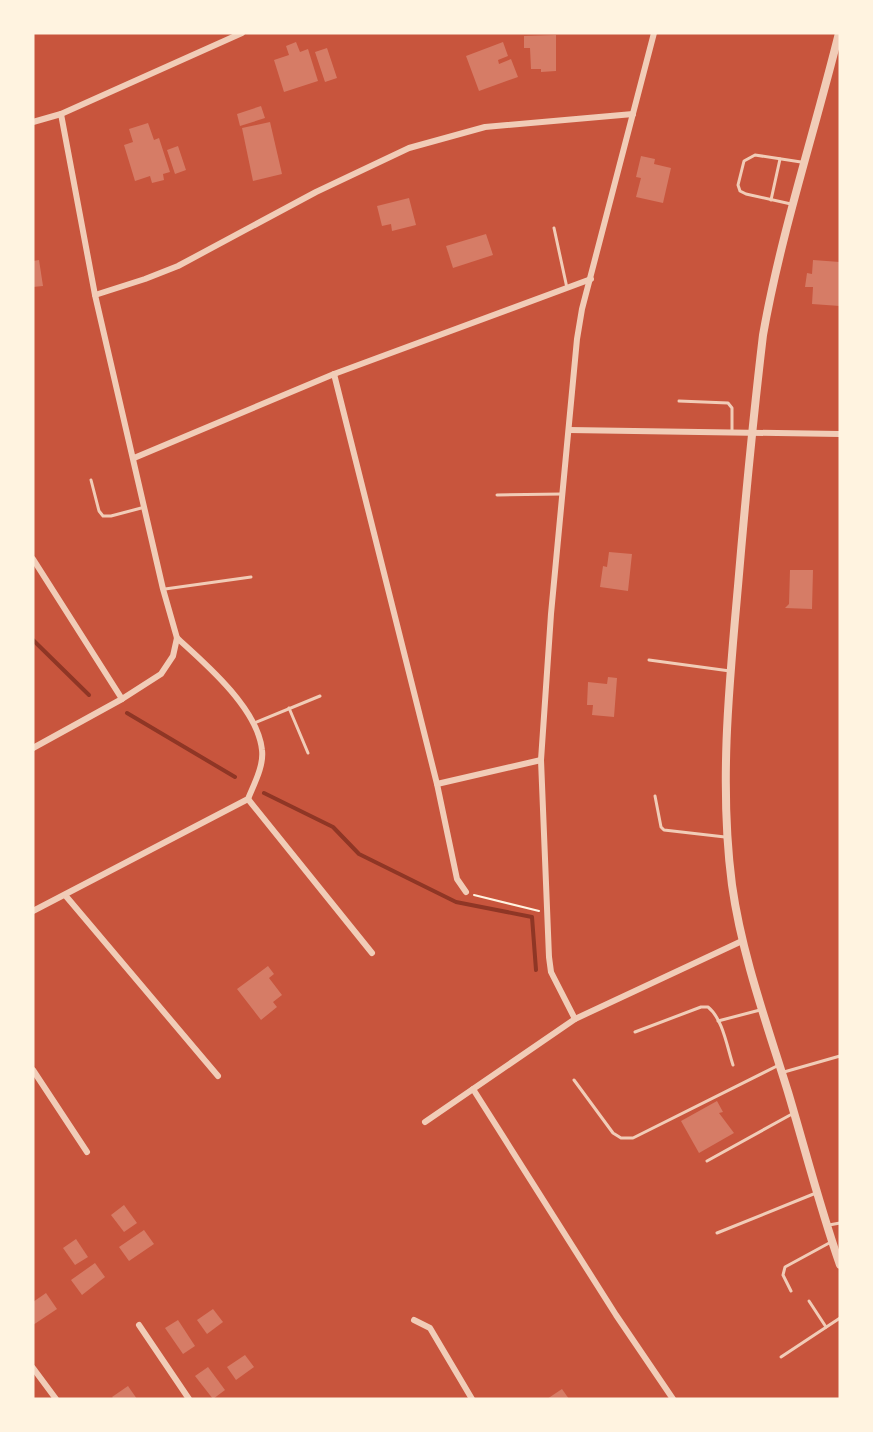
<svg xmlns="http://www.w3.org/2000/svg" width="873" height="1432" viewBox="0 0 873 1432" font-family="'IBM Plex Sans',sans-serif">
  <style>
    .lines { fill: none; stroke-linecap: round; stroke-linejoin: round }
    .stream { stroke: #8f3625; stroke-width: 4 }
    .building { fill: #d67c66 }
    .path { stroke: #fff3e0; stroke-width: 2 }
    .service { stroke: #f1ccb7; stroke-width: 3 }
    .minor { stroke: #f1ccb7; stroke-width: 6 }
    .tertiary { stroke: #f1ccb7; stroke-width: 8 }
  </style>
  <rect width="100%" height="100%" fill="#c8553d"/>
  <g class="lines">
    <!-- stream -->
    <g class="stream">
      <polyline points="33,640 89,695"/>
      <polyline points="127,713 235,777"/>
      <polyline points="264,793 333,827 359,854 456,902 532,917 536,970"/>
    </g>
  </g>
  <!-- building -->
  <g class="building">
    <polygon points="556,35 556,71 541,72 541,69 531,69 530,48 524,48 524,36"/>
    <polygon points="296,42 300,52 308,49 318,81 284,92 274,60 289,55 286,46"/>
    <polygon points="503,42 508,56 498,60 499,64 511,59 518,77 479,91 466,56"/>
    <polygon points="327,48 337,78 325,82 315,52"/>
    <polygon points="261,106 265,118 240,126 237,114"/>
    <polygon points="270,122 282,174 253,181 242,128"/>
    <polygon points="148,123 154,140 159,138 170,172 163,174 164,180 152,183 150,176 135,181 124,145 133,142 129,129"/>
    <polygon points="178,146 186,170 175,174 167,150"/>
    <polygon points="641,156 655,159 654,164 671,168 663,203 636,197 641,178 636,177"/>
    <polygon points="409,198 416,225 392,231 391,224 382,226 377,206"/>
    <polygon points="486,234 493,255 453,268 446,246"/>
    <polygon points="39,260 43,286 33,287 33,261"/>
    <polygon points="813,260 840,262 840,306 812,304 813,287 805,287 807,273 812,274"/>
    <polygon points="609,552 632,554 628,591 600,587 603,566 607,567"/>
    <polygon points="790,570 813,570 812,609 785,608 789,604"/>
    <polygon points="608,677 617,678 614,717 592,715 593,705 587,705 588,682 607,684"/>
    <polygon points="268,966 274,974 269,978 282,995 273,1002 277,1007 261,1020 237,989"/>
    <polygon points="717,1101 723,1112 719,1113 734,1133 699,1153 681,1121"/>
    <polygon points="124,1205 137,1223 124,1232 111,1215"/>
    <polygon points="144,1230 154,1244 129,1261 119,1247"/>
    <polygon points="76,1239 88,1257 75,1265 63,1248"/>
    <polygon points="95,1263 105,1277 82,1295 71,1280"/>
    <polygon points="46,1293 57,1309 33,1325 33,1302"/>
    <polygon points="213,1309 223,1322 207,1334 197,1320"/>
    <polygon points="178,1320 195,1346 183,1354 165,1328"/>
    <polygon points="245,1355 254,1367 236,1380 227,1367"/>
    <polygon points="208,1367 225,1390 213,1399 195,1376"/>
    <polygon points="128,1386 137,1399 114,1399 112,1397"/>
    <polygon points="562,1389 569,1399 547,1399"/>
  </g>
  <g class="lines">
    <!-- path -->
    <polyline class="path" points="474,895 539,911"/>
    <!-- service -->
    <g class="service">
      <polyline points="771,200 780,159"/>
      <polyline points="791,204 746,194 740,191 738,185 744,161 755,155 801,162"/>
      <polyline points="554,228 567,288"/>
      <polyline points="679,401 728,403 732,408 732,432"/>
      <polyline points="91,480 99,511 103,516 111,516 145,507"/>
      <polyline points="497,495 562,494"/>
      <polyline points="165,589 251,577"/>
      <polyline points="649,660 730,671"/>
      <polyline points="289,708 308,753"/>
      <polyline points="254,723 320,696"/>
      <polyline points="655,796 661,827 664,830 725,837"/>
      <polyline points="718,1021 760,1010"/>
      <path d="M635,1032L701,1007H708C723,1019 727,1047 733,1065"/>
      <polyline points="784,1072 840,1056"/>
      <polyline points="574,1080 613,1133 621,1138 633,1138 779,1065"/>
      <polyline points="707,1161 792,1114"/>
      <polyline points="829,1225 840,1223"/>
      <polyline points="717,1233 816,1193"/>
      <polyline points="791,1291 783,1275 785,1267 831,1242"/>
      <polyline points="809,1301 826,1327"/>
      <polyline points="781,1357 840,1318"/>
    </g>
    <!-- minor -->
    <g class="minor">
      <polyline points="33,122 61,114 242,33"/>
      <polyline points="95,295 145,279 178,266 316,192 409,148 485,127 633,114"/>
      <polyline points="334,374 437,784 457,879 466,892"/>
      <polyline points="569,430 840,434"/>
      <polyline points="134,458 334,374 591,279"/>
      <polyline points="33,559 122,699"/>
      <polyline points="33,748 122,699 161,674 173,656 177,638 163,589 95,295 61,114"/>
      <polyline points="437,784 541,760"/>
      <polyline points="248,799 372,953"/>
      <polyline points="65,895 218,1076"/>
      <path d="M33,911L248,799C254,784 264,766 262,750C258,709 206,664 177,638"/>
      <polyline points="575,1019 551,972 549,957 541,760 551,614 577,339 582,309 654,33"/>
      <polyline points="33,1070 87,1152"/>
      <polyline points="473,1089 616,1315 673,1399"/>
      <polyline points="425,1122 575,1019 742,941"/>
      <polyline points="414,1320 430,1328 472,1399"/>
      <polyline points="139,1325 189,1399"/>
      <polyline points="33,1368 56,1399"/>
    </g>
    <!-- tertiary -->
    <path class="tertiary" d="M839,33C814,134 781,233 763,335C753,419 745,503 738,586C729,685 719,786 732,885C742,956 767,1024 788,1092C805,1149 820,1208 840,1265"/>
  </g>
  <!-- border -->
  <rect width="873" height="1432" fill="none" stroke="#fff3e0" stroke-width="69"/>
</svg>
